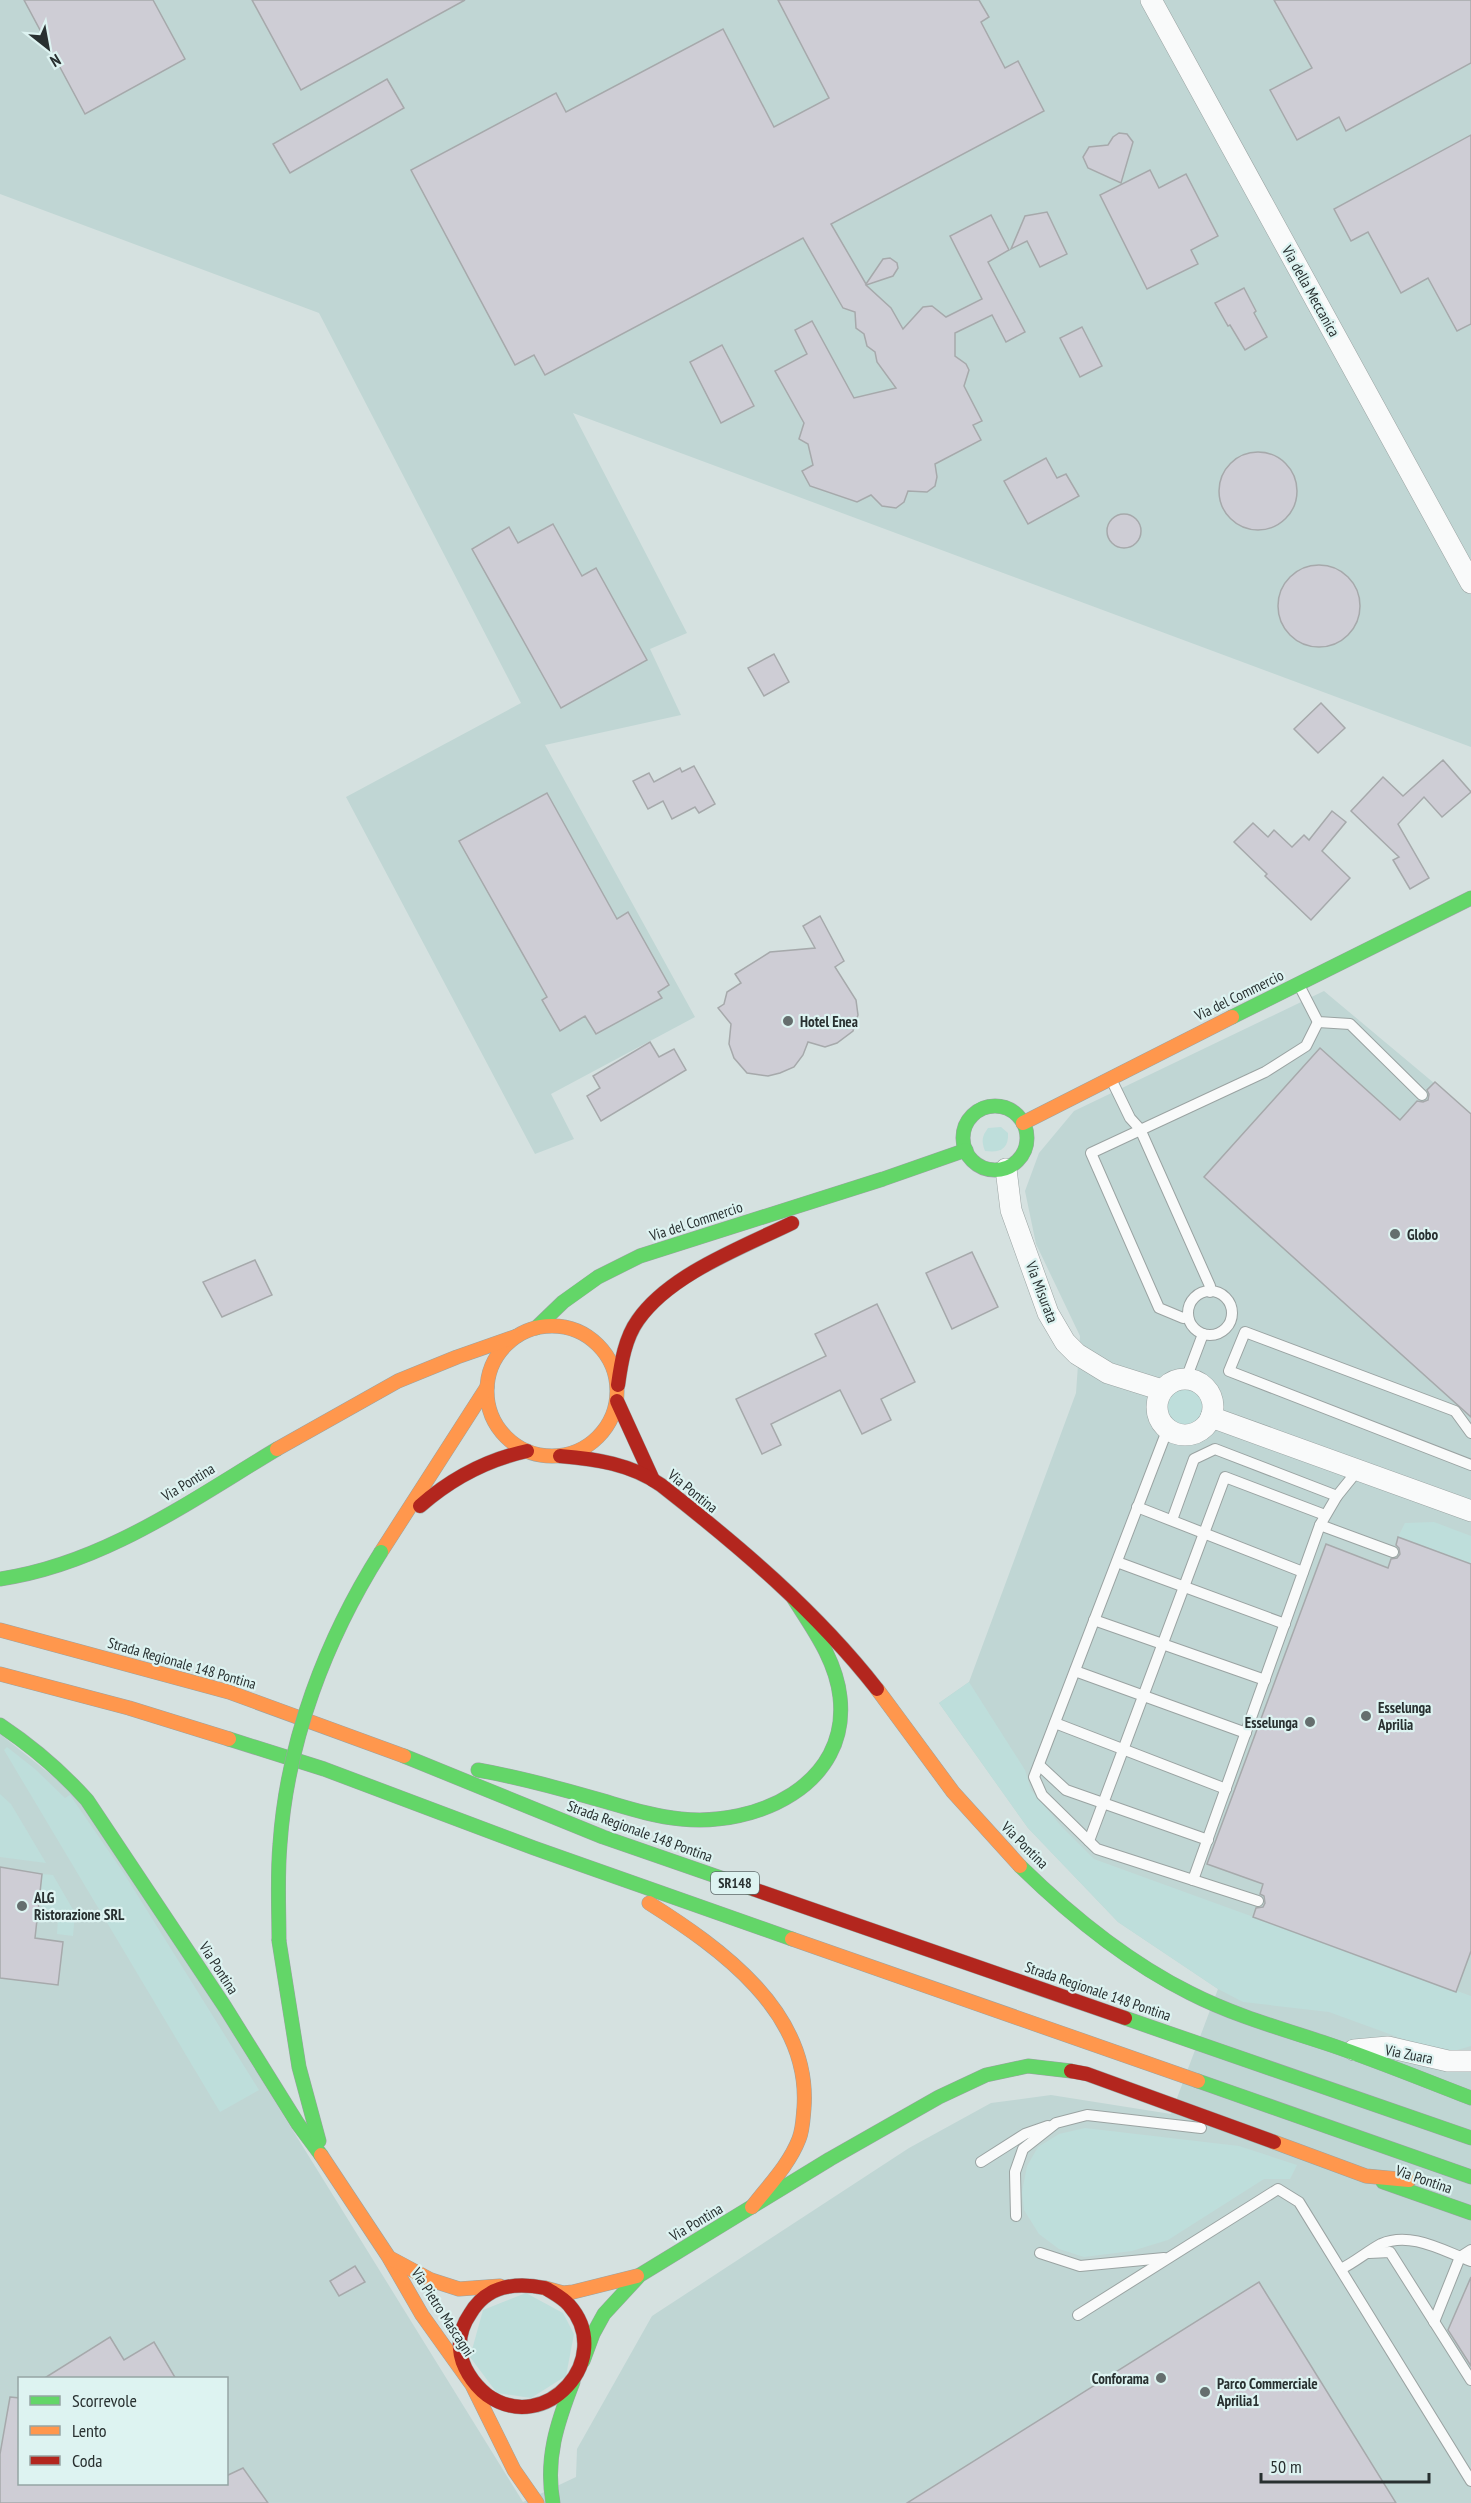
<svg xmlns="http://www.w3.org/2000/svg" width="1471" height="2503" viewBox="0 0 1471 2503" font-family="'PT Sans Narrow',sans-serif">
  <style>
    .built { fill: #c0d6d4; fill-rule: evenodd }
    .green { fill: #bededb }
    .building { fill: #cecdd5; stroke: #a6a9ab; stroke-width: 1.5 }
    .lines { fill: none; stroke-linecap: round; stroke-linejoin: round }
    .lane-casing { stroke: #9aa3a2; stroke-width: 12 }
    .street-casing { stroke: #9aa3a2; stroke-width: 22 }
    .fast-casing { stroke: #9aa3a2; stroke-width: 15 }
    .slow-casing { stroke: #9aa3a2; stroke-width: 15 }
    .jam-casing { stroke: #9aa3a2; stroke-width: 15 }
    .lane { stroke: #f9fafa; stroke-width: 10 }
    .street { stroke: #f9fafa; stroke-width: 21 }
    .fast { stroke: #63d668; stroke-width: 14 }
    .slow { stroke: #ff974d; stroke-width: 14 }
    .jam { stroke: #b3261e; stroke-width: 14 }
    .fast-bridge-casing { stroke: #9aa3a2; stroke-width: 15; stroke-linecap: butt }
    .fast-bridge { stroke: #63d668; stroke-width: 14 }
    .poi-dot { fill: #656e6e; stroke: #ddf3f1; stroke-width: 2 }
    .labels { text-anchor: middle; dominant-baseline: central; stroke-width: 4.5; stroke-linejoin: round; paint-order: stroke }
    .shield { fill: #ddf3f1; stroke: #5e6a6a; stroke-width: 1.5 }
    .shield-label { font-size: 14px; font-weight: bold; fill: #283030 }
    .street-label { font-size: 15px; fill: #283030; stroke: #ddf3f1 }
    .poi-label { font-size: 15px; font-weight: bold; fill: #283030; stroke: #ddf3f1; text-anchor: start }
  </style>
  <rect width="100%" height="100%" fill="#d5e1e0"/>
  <!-- built -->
  <g class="built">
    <polygon points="0,0 1471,0 1471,747 573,413 687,633 650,649 681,715 545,745 695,1017 551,1094 574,1139 535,1154 346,797 521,703 319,313 0,194"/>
    <path d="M1324,991L1471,1114V2503H0V1734L84,1801L209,1995L523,2502L576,2477L577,2449L652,2316L909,2148L991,2103L1051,2095L1171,2114L1218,1989L1118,1922L1028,1828L939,1703L969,1682L1076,1393L1080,1336L1036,1244L1025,1191L1039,1153L1074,1111ZM20,2378H226V2484H20Z"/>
  </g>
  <!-- green -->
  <g class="green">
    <path d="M1001,1127L1008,1133C1009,1149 1000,1153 985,1151C981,1141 982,1136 988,1128Z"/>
    <circle cx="1185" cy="1407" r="18"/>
    <polygon points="1434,1522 1471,1536 1471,1564 1398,1537 1405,1523"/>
    <polygon points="969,1682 1025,1770 1031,1790 1061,1826 1094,1859 1471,1996 1471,2046 1454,2051 1436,2051 1329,2012 1243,2002 1218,1989 1118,1922 1028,1828 939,1703"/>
    <polygon points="7,1747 35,1769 65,1798 70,1795 123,1872 259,2090 220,2112 4,1750"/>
    <polygon points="0,1794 11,1804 46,1863 0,1857"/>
    <polygon points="42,1874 53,1875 75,1913 73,1936 57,1934 58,1918 42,1916 43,1906 38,1904"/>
    <polygon points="1085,2128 1239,2146 1297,2165 1290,2179 1264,2179 1168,2240 1132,2251 1084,2257 1059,2249 1039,2234 1024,2210 1022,2192 1027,2166 1038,2147 1059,2134"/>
    <polygon points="526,2293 563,2313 574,2334 566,2376 531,2398 497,2393 470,2357 483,2310"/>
  </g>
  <!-- building -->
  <g class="building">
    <polygon points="24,0 153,0 185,59 85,114"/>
    <polygon points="252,0 465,0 301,90"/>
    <polygon points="778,0 979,0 989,17 981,22 1005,68 1018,61 1044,111 831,224 866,284 883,259 890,258 897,263 898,268 893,276 866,285 891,308 903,329 923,307 932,306 946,317 982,299 950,236 991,215 1009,250 988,262 1025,332 1006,342 992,315 955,333 955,356 966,364 969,370 964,386 982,421 973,425 981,440 935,464 937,477 935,486 927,492 908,491 904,502 896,508 882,506 871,495 857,502 810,486 802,471 813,465 808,444 799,439 804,423 775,371 807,354 795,330 812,321 854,398 896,388 877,362 875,352 867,346 864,334 856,328 855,312 843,308 803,238 545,375 534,355 515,365 411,170 556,93 566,112 723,29 774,127 829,98"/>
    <polygon points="1274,0 1471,0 1471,63 1346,131 1339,117 1297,140 1270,90 1312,68"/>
    <polygon points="387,79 404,108 290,173 273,144"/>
    <polygon points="1119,133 1127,134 1133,142 1121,183 1088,168 1083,157 1089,147 1108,145 1113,137"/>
    <polygon points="1471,135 1471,324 1457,331 1428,278 1401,293 1368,232 1351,241 1334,209"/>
    <polygon points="1150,170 1159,188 1186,174 1218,236 1191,250 1198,264 1147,289 1100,195"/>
    <polygon points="1047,212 1067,254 1040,267 1027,241 1011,249 1025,216"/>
    <polygon points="1244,288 1256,311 1254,313 1267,337 1245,350 1230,325 1228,326 1215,303"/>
    <polygon points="1082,327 1102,366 1080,377 1060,338"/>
    <polygon points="722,345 754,406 721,423 690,362"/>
    <circle cx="1258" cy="491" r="39"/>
    <polygon points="1046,458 1057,478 1066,474 1079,496 1028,524 1004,481"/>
    <circle cx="1124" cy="531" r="17"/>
    <polygon points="553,524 582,576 596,568 647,660 561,708 472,549 509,527 518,543"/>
    <circle cx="1319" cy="606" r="41"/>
    <polygon points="774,654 789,682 764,696 748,668"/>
    <polygon points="1321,703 1345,728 1318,753 1294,729"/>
    <polygon points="1443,760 1471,792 1442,817 1424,797 1398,824 1429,878 1410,889 1393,860 1399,857 1351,811 1383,777 1403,796"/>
    <polygon points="694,766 715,804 699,813 695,807 672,819 663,801 648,809 633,781 649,773 654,782 680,768 682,772"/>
    <polygon points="547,793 617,919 628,912 669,985 658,992 662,998 596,1034 585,1016 560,1031 542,1000 547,997 459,841"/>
    <polygon points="1332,811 1346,822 1322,851 1350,878 1311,920 1265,876 1267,874 1234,842 1253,823 1268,837 1274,830 1292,847 1304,835 1309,840"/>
    <polygon points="820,916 844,961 835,967 856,1000 858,1015 853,1031 837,1043 825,1047 808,1042 803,1055 794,1067 780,1073 768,1076 747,1073 734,1058 729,1044 731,1024 718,1008 724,1004 727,992 741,983 735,974 770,952 815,948 803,926"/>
    <polygon points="650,1042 659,1057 674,1049 686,1070 601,1121 587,1096 600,1088 593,1076"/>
    <polygon points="1320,1048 1400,1120 1417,1101 1423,1102 1428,1100 1429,1094 1427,1090 1435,1082 1471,1114 1471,1417 1204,1177"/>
    <polygon points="972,1252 998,1307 952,1329 926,1273"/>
    <polygon points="255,1260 272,1295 222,1317 203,1282"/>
    <polygon points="877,1304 915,1382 881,1399 891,1420 862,1434 840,1390 771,1424 781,1445 762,1454 736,1399 826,1356 815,1334"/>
    <polygon points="1398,1537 1471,1564 1471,1951 1456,1992 1253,1917 1256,1908 1263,1907 1265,1903 1264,1896 1260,1894 1263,1884 1207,1864 1326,1544 1388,1568 1391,1559 1397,1558 1400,1554 1399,1548 1396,1545"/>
    <polygon points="0,1867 42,1874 35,1938 63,1942 58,1985 0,1978"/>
    <polygon points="355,2266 365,2282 339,2296 330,2281"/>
    <polygon points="1471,2277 1471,2366 1448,2330"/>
    <polygon points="1259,2282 1396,2503 907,2503"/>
    <polygon points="110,2337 124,2360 154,2342 176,2379 43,2379"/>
    <polygon points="10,2397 20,2398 20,2484 226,2484 226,2476 243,2468 268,2503 0,2503 0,2454"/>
  </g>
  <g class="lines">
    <!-- lane casing -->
    <g class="lane-casing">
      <g id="lane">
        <polyline points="1300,987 1318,1022 1350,1024 1422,1095"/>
        <polyline points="1112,1081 1130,1118 1140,1129 1210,1286 1210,1292"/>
        <circle cx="1210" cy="1313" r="22"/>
        <polyline points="1188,1316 1183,1318 1159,1308 1091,1153 1265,1072 1306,1046 1318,1022"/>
        <polyline points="1186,1379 1203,1334"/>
        <polyline points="1168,1428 1034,1777 1042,1795 1097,1849 1258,1901"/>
        <polyline points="1471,1433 1455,1411 1245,1332 1229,1371 1471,1465"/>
        <polyline points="1137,1507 1303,1572"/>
        <polyline points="1172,1520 1194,1459 1215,1449 1337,1496"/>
        <polyline points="1320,1525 1393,1552"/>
        <polyline points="1117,1562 1285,1624"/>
        <polyline points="1094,1620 1265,1680"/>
        <polyline points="1075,1671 1246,1733"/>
        <polyline points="1055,1723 1226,1789"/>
        <polyline points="1039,1765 1066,1790 1208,1840"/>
        <polyline points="1089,1841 1225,1477 1325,1515"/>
        <polyline points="1193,1880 1320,1525 1337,1496 1358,1470"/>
        <polyline points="981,2162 1025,2134 1048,2126"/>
        <polyline points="1016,2216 1015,2172 1023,2149 1056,2123 1087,2115 1201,2128"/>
        <polyline points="1040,2253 1080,2266 1164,2258"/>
        <polyline points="1369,2253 1390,2252 1471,2380"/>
        <path d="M1341,2269C1355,2262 1368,2251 1381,2244C1411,2231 1443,2251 1471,2261"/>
        <polyline points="1078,2315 1278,2189 1299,2202 1471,2481"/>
        <polyline points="1434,2322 1460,2257 1471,2250"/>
      </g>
    </g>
    <!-- street casing -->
    <g class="street-casing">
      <g id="street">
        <polyline points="1151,0 1471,583"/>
        <polyline points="1006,1169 1011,1210 1048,1313 1065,1342 1077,1354 1108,1373 1162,1390"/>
        <circle cx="1185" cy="1407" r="28"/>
        <polyline points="1211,1417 1471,1511"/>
        <polyline points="1354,2050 1388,2047 1448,2061 1471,2061"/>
      </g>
    </g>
    <!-- fast casing -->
    <g class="fast-casing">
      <g id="fast">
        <polyline points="1232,1017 1471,898"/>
        <circle cx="995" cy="1138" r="32"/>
        <polyline points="536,1328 563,1302 598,1277 640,1256 883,1179 966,1150"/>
        <path d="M0,1579C103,1564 190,1501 277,1449"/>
        <path d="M0,1725C33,1747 61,1771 87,1800L225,2007L298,2124L321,2155"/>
        <polyline points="229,1739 324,1769 534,1848 792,1939"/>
        <polyline points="404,1756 603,1837 753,1889"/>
        <path d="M478,1770C517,1777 555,1787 593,1798C622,1806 650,1816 681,1819C756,1827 850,1785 840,1697C836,1660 813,1629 794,1599"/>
        <path d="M1020,1866C1070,1915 1126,1961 1190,1993C1235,2016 1283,2029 1331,2045C1378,2061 1424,2080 1471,2098"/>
        <polyline points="279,1941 299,2067 319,2141"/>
        <polyline points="1125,2018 1471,2138"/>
        <polyline points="1198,2081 1471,2177"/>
        <polyline points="1383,2182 1471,2213"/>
        <polyline points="583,2361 593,2334 604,2314 640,2275 830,2159 939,2097 986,2075 1028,2066 1071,2071"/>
        <path d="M553,2503C545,2459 557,2423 573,2382"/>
      </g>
    </g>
    <!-- slow casing -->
    <g class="slow-casing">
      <g id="slow">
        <polyline points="1023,1123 1232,1017"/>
        <circle cx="552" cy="1391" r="65"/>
        <polyline points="277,1449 398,1381 457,1357 517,1336"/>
        <polyline points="381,1552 487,1387"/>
        <polyline points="0,1630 229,1692 404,1756"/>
        <polyline points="0,1674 129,1708 229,1739"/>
        <polyline points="877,1689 953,1792 1020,1866"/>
        <path d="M649,1903C720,1948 811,2012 804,2108C803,2118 803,2129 799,2139C789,2165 768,2186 752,2207"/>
        <polyline points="792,1939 1198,2081"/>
        <polyline points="1274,2142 1366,2176 1409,2180"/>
        <polyline points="321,2155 388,2256 422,2315 472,2385 514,2470 537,2503"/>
        <polyline points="390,2258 431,2280 459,2289 500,2286"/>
        <polyline points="545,2288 563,2293 573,2292 637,2276"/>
      </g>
    </g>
    <!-- jam casing -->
    <g class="jam-casing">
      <g id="jam">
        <path d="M618,1385C621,1363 625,1338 638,1320C670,1274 743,1247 792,1223"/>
        <polyline points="617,1401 653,1480"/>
        <path d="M560,1456C596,1459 631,1464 661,1485C739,1546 816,1611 877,1689"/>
        <path d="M420,1506C452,1478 486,1460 527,1451"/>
        <polyline points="753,1889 1125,2018"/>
        <polyline points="1071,2071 1087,2074 1274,2142"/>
        <path d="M545,2288C515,2282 487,2285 470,2314C463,2324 459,2336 460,2349C461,2366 473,2384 487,2395C546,2437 616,2358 569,2305C563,2298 555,2294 547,2289"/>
      </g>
    </g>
    <!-- lane -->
    <use href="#lane" class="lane"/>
    <!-- street -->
    <use href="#street" class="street"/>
    <!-- fast -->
    <use href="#fast" class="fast"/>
    <!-- slow -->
    <use href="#slow" class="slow"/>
    <!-- jam -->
    <use href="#jam" class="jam"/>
    <!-- fast-bridge casing -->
    <g class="fast-bridge-casing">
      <path id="fast-bridge" d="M279,1941C279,1909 277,1877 280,1844C287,1741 326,1639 381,1552"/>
    </g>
    <!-- fast-bridge -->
    <use href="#fast-bridge" class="fast-bridge"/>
  </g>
  <!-- markers -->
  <g class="poi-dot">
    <circle cx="788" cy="1021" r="6"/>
    <circle cx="1395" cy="1234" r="6"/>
    <circle cx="1366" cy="1716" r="6"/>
    <circle cx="1310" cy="1722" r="6"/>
    <circle cx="22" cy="1906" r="6"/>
    <circle cx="1161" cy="2378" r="6"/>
    <circle cx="1205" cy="2392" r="6"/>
  </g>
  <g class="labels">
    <!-- shield labels -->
    <rect class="shield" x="711" y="1872" width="48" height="22" rx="4.5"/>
    <g class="shield-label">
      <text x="735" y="1883">SR148</text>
    </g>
    <!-- street labels -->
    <g class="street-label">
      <text transform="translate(1311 291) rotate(61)">Via della Meccanica</text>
      <text transform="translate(1239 995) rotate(-26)">Via del Commercio</text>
      <text transform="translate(696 1221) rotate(-18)">Via del Commercio</text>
      <text transform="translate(1042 1292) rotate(69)">Via Misurata</text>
      <text transform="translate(188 1482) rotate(-31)">Via Pontina</text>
      <text transform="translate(693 1491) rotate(39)">Via Pontina</text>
      <text transform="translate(182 1663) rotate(16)">Strada Regionale 148 Pontina</text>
      <text transform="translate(640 1831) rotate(20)">Strada Regionale 148 Pontina</text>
      <text transform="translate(1025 1845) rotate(45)">Via Pontina</text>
      <text transform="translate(219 1968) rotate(57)">Via Pontina</text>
      <text transform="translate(1098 1991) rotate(19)">Strada Regionale 148 Pontina</text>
      <text transform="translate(1409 2054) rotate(11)">Via Zuara</text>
      <text transform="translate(1424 2179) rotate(19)">Via Pontina</text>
      <text transform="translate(696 2222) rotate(-31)">Via Pontina</text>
      <text transform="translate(443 2312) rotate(57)">Via Pietro Mascagni</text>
    </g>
    <!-- poi labels -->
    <g class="poi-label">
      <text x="800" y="1021">Hotel Enea</text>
      <text x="1407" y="1234">Globo</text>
      <text x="1378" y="1707">Esselunga<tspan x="1378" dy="17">Aprilia</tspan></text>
      <text x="1298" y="1722" text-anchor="end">Esselunga</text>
      <text x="34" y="1897">ALG<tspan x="34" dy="17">Ristorazione SRL</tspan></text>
      <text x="1149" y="2378" text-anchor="end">Conforama</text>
      <text x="1217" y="2383">Parco Commerciale<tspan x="1217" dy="17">Aprilia1</tspan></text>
    </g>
  </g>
  <!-- legend -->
  <rect x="18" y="2377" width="210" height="108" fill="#ddf3f1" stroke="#95a5a4" stroke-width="1.5"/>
  <rect x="30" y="2396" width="30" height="9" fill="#63d668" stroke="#95a5a4" stroke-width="1.5"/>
  <text x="72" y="2407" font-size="18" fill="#283030">Scorrevole</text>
  <rect x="30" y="2426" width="30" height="9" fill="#ff974d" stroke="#95a5a4" stroke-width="1.5"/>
  <text x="72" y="2437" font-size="18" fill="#283030">Lento</text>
  <rect x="30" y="2456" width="30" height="9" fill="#b3261e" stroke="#95a5a4" stroke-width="1.5"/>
  <text x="72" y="2467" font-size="18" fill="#283030">Coda</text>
  <!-- north arrow -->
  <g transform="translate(48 48) rotate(149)" stroke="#ddf3f1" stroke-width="4.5" paint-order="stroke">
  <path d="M0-4.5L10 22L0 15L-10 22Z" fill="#283030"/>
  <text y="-9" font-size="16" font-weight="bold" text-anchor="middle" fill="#283030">N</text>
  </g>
  <!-- scale -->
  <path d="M1261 2473v9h168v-9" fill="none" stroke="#283030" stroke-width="3"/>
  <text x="1270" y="2473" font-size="18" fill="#283030" stroke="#ddf3f1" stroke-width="4.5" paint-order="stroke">50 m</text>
</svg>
